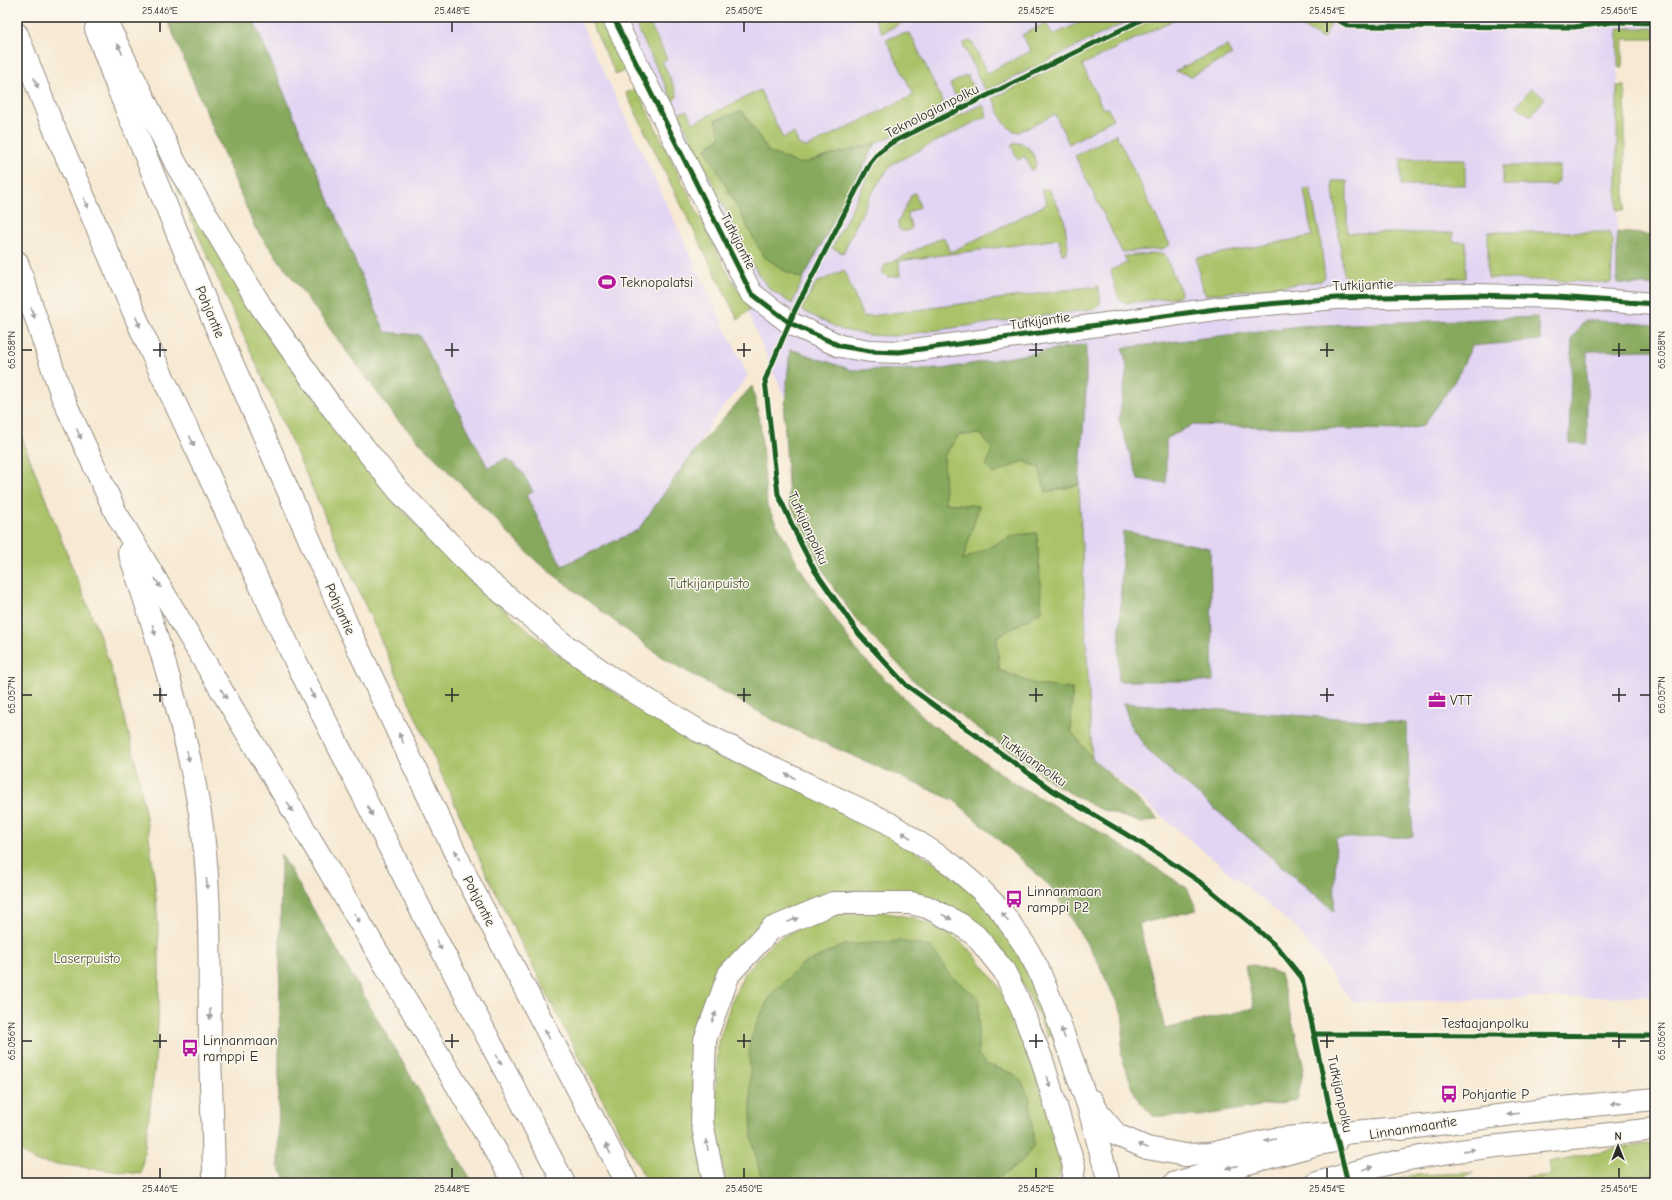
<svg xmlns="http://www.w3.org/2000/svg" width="1672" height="1200" viewBox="0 0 1672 1200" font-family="'Comic Neue',sans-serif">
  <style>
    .built { fill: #e2d4f3 }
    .green { fill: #aac369; stroke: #6a774a }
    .forest { fill: #87a95d; stroke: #596a44 }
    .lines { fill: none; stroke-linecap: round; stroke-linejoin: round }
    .minor-casing { stroke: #918a7f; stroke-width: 24 }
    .secondary-casing { stroke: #918a7f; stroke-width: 24 }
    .motorway-casing { stroke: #918a7f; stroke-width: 24 }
    .minor { stroke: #fff; stroke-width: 22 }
    .secondary { stroke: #fff; stroke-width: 22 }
    .motorway { stroke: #fff; stroke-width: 22 }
    .cycleway-casing { stroke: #fbf7ec; stroke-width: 8 }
    .cycleway { stroke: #1b5e20; stroke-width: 5 }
    .oneway { fill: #a0a0a0 }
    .ticks { fill: none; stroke: #2b2b2b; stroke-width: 1.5 }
    .labels { text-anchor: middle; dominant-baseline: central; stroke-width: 3; stroke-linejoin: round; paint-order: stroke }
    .street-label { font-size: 14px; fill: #2b2b2b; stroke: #fbf7ec }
    .poi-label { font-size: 14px; fill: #2b2b2b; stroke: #fbf7ec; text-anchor: start }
    .park-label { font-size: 14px; fill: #51593e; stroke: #fbf7ec }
    .neatline { fill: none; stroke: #2b2b2b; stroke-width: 1.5 }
    .ticks-label { font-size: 10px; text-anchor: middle; fill: #2b2b2b }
  </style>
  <rect width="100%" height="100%" fill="#fbf7ec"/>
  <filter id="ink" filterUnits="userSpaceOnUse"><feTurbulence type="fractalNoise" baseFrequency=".025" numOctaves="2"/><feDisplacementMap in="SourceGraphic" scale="8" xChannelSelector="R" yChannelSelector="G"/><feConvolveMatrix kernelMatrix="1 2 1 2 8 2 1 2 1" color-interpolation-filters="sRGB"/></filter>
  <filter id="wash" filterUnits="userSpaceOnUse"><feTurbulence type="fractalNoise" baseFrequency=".012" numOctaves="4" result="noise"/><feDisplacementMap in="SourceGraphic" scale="16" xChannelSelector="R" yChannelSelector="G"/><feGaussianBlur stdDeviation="0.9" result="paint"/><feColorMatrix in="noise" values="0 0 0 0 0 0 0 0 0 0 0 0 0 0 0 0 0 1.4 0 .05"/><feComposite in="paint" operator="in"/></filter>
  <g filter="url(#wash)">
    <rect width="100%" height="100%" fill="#f7e9d3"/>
    <!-- built -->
    <g class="built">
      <polygon points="252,17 578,17 748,376 713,420 694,451 638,530 562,566 526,495 533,492 488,468 419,335 385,332"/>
      <polygon points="621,17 1655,17 1655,28 1618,29 1617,282 1655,286 1655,996 1353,1002 1295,927 1092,758 1071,731 887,595 804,443"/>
    </g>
    <!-- green -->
    <g class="green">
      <polygon points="596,17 602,17 627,69 616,75 590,20"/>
      <polygon points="632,17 647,17 667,59 662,61 677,93 677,97 673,101"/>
      <polygon points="876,17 902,17 903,20 901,23 882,33 874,18"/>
      <polygon points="1083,17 1136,17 988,90 984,89 963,44 971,40 987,73 1031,51 1022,35 1046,23 1053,35 1085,20"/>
      <path d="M1156,17H1179L1082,65L1103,109L1107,107L1113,119L1069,144L1055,114L1019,132C1003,130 999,111 993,98Z"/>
      <polygon points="1286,17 1322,17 1332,22 1323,39"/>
      <polygon points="1346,17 1567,17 1567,19 1360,19"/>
      <polygon points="1618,28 1655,28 1655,39 1623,39 1622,68 1618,67"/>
      <polygon points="910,33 943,102 942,109 938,115 876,143 799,164 769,152 742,111 721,136 706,148 783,270 803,279 792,304 771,290 760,277 747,255 679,114 680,112 687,111 693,123 760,90 783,138 794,133 799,145 807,147 914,95 886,40 900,34"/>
      <polygon points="1227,46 1232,55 1191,76 1175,71"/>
      <polygon points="967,75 977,95 967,100 955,95 950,84"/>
      <rect x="1617" y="86" width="8" height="124"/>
      <path d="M636,88L726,270L740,292L751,305C749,312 744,315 738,320L626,93Z"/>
      <polygon points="1531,88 1545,98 1531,116 1517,106"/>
      <path d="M981,105L985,108L987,116L894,163C872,185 857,225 843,253L832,248L873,166L881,156L893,146Z"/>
      <polygon points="1116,134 1170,245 1162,249 1122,252 1075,156"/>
      <path d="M1017,143C1028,143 1033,153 1036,162L1034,169L1031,170L1025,156L1018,160L1011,145Z"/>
      <rect x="1401" y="159" width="64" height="26"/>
      <polygon points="1503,166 1559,166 1559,181 1556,181 1556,185 1503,185"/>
      <polygon points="1332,181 1347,181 1347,233 1453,233 1453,242 1466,242 1466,278 1349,282 1344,276"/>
      <polygon points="176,186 324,412 389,496 469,579 553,651 602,685 685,735 873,825 939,865 976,895 1012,937 1057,1033 1047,1037 1035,1008 1019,977 909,894 868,889 831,893 799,904 770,920 717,981 705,1183 648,1183 570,1040 487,875"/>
      <polygon points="1310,188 1320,237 1325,277 1321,281 1206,295 1203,290 1196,258 1312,236 1304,189"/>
      <polygon points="1041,189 1047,189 1050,191 1064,218 1068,248 1066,253 1062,254 1059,239 899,261 900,276 887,277 882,272 885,265 943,237 951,252 1047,204"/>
      <path d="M915,193L920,207L907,213L912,228C907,231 904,233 899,229L898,222L912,194Z"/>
      <polygon points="1488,232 1609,232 1613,241 1611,283 1488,278"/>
      <polygon points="1164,253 1181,292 1180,296 1176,297 1127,303 1120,301 1115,287 1111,270 1127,263 1124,256"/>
      <path d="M844,270L863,317L1089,287L1093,288L1098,286C1100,296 1104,305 1093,309L893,336L868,335L842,330L801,310L816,283Z"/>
      <path d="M17,425C37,478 58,531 79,584C88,607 98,629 106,653C144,772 165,898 158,1024C155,1074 148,1124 141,1174L38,1162L17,1149Z"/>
      <polygon points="981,434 992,449 986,467 1024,461 1039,468 1046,492 1079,485 1092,758 1071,731 1072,689 1037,685 999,670 997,637 1042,611 1014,535 962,561 979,506 945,503 944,456 959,435"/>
      <path d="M876,911L914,918L950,933L973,953L995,981L1012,1007L1063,1153C1063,1165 1064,1173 1055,1183H726L714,1121L718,1043L731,1003L744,974L774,941L801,927L838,914Z"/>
      <polygon points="1655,1143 1655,1183 1481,1183 1551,1175 1549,1162 1607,1150"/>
      <polygon points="1474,1173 1453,1183 1380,1183 1411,1175"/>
    </g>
    <!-- forest -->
    <g class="forest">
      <polygon points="166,17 252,17 385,332 419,335 488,468 507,458 523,473 533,492 526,495 562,566 638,530 694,451 752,386 760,421 767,506 802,571 859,654 930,723 1014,783 1102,833 1187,888 1197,910 1139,924 1165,1029 1254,1008 1245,966 1254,965 1280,974 1304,1068 1297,1100 1199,1116 1153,1116 1136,1097 1121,1055 1124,1018 1096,958 1050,886 955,801 777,722 663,658 537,562 397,419 255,228"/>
      <polygon points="742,111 769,152 799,164 876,143 803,279 783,270 763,256 706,149 721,136 715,120"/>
      <polygon points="1617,232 1655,235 1655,286 1617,283"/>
      <polygon points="1537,317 1541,340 1472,346 1456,379 1423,426 1401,430 1192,425 1166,439 1166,483 1138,479 1119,420 1127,368 1123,348 1300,326"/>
      <polygon points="1585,320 1655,325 1655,350 1587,351 1587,444 1569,443 1572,339"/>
      <polygon points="1086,344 1086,391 1079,485 1046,492 1039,468 1024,461 993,474 986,467 992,449 981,434 959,435 944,456 945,503 979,506 963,560 1014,535 1037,533 1042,611 997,637 999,670 1037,685 1072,689 1071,731 1092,758 1158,819 1142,823 1097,808 1056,785 914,681 855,618 827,578 789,503 784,414 790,349 852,370 942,369"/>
      <polygon points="1123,531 1210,548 1213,681 1118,681"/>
      <polygon points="1123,703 1406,723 1413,837 1336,838 1334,911 1152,755 1132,729"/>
      <polygon points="281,854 473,1183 289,1183 278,1166"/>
      <polygon points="900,941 931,947 951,976 979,998 978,1055 986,1064 1014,1074 1022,1082 1030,1099 1034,1145 1021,1163 991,1183 762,1183 752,1138 749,1044 757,1022 770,996 801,965 844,945"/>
      <polygon points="1655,1174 1655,1183 1557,1183 1589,1179"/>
    </g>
  </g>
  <g filter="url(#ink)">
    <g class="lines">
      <!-- minor casing -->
      <g class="minor-casing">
        <polyline id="minor" points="613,17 751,293 790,323 840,346 870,351 899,352 1223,308 1337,298 1475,295 1556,297 1655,304"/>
      </g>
      <!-- secondary casing -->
      <g class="secondary-casing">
        <g id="secondary">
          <polyline points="1401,1129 1551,1109 1655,1099"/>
          <polyline points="1175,1183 1318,1144 1336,1141"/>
          <path d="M1317,1183C1355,1172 1393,1161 1432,1155C1506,1143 1581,1138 1655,1129"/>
        </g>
      </g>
      <!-- motorway casing -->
      <g class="motorway-casing">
        <g id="motorway">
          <polyline points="104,17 176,164 262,308 333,409 399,491 476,571 562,643 610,677 699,731 756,760 887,822 951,864 980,889 1002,912 1026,947 1038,969 1054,1008 1088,1105 1109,1183"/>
          <polyline points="96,29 117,86 211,315 348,627 470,884 627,1183"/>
          <polyline points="17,34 48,114 147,343 295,660 421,910 564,1183"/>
          <polyline points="17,262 62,396 116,513 515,1183"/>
          <path d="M129,552C158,638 185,724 200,813C212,886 209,964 210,1038C210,1086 214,1135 214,1183"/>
          <polyline points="1092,1101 1099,1114 1117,1135 1147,1148 1185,1155 1210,1154 1275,1139 1421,1126"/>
          <polyline points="714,1183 702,1122 705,1040 729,974 771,929 833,903 911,903 927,907 960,924 976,936 1004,971 1017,997 1042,1060 1074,1166 1072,1183"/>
        </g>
      </g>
      <!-- minor -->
      <use href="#minor" class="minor"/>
      <!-- secondary -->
      <use href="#secondary" class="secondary"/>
      <!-- motorway -->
      <use href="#motorway" class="motorway"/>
      <!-- cycleway casing -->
      <g class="cycleway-casing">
        <g id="cycleway">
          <polyline points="613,17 751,293 790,323 840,346 870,351 899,352 1223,308 1337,298 1475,295 1556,297 1655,304"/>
          <polyline points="1147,17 891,143 879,152 870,163 795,310 765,380 778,494 799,540 815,571 859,634 906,685 1052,790 1154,851 1203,884 1249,922 1277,947 1302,978 1330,1110 1348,1183"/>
          <polyline points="1332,17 1349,26 1574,27 1614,22 1655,23"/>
          <polyline points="1315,1034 1655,1036"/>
        </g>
      </g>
      <!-- cycleway -->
      <use href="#cycleway" class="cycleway"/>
    </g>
    <!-- one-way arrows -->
    <defs><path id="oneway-solid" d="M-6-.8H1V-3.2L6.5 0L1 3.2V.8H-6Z"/></defs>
    <g class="oneway">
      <use href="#oneway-solid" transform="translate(120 49) rotate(-115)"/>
      <use href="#oneway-solid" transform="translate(36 83) rotate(69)"/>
      <use href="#oneway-solid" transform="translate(86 203) rotate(67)"/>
      <use href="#oneway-solid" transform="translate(33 313) rotate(72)"/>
      <use href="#oneway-solid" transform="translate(138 322) rotate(67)"/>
      <use href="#oneway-solid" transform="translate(79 434) rotate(65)"/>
      <use href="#oneway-solid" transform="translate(192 441) rotate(65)"/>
      <use href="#oneway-solid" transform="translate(158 583) rotate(59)"/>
      <use href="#oneway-solid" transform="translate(154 630) rotate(74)"/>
      <use href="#oneway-solid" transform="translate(224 694) rotate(59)"/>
      <use href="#oneway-solid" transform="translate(312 694) rotate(63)"/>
      <use href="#oneway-solid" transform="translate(401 738) rotate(-115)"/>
      <use href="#oneway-solid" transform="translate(188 756) rotate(78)"/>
      <use href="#oneway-solid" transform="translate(790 776) rotate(-155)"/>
      <use href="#oneway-solid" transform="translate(290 807) rotate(60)"/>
      <use href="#oneway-solid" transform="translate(370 811) rotate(63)"/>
      <use href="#oneway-solid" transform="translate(906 835) rotate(-147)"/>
      <use href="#oneway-solid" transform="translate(457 855) rotate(-115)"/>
      <use href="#oneway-solid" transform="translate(207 884) rotate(84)"/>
      <use href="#oneway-solid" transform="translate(947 917) rotate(27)"/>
      <use href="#oneway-solid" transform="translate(1005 917) rotate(-125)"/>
      <use href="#oneway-solid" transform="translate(357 918) rotate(59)"/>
      <use href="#oneway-solid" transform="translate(793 920) rotate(-23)"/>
      <use href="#oneway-solid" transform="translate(439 945) rotate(62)"/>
      <use href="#oneway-solid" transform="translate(210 1014) rotate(90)"/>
      <use href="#oneway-solid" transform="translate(714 1017) rotate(-70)"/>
      <use href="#oneway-solid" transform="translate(1063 1033) rotate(-110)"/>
      <use href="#oneway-solid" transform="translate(547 1034) rotate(-117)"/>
      <use href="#oneway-solid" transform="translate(499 1060) rotate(62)"/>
      <use href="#oneway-solid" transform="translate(1049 1082) rotate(73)"/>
      <use href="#oneway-solid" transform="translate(1616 1103) rotate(174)"/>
      <use href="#oneway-solid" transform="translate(1513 1114) rotate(173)"/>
      <use href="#oneway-solid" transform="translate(1270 1140) rotate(169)"/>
      <use href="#oneway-solid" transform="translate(707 1145) rotate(-101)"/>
      <use href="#oneway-solid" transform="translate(1143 1146) rotate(-158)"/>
      <use href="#oneway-solid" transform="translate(608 1149) rotate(-118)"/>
      <use href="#oneway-solid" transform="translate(1469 1150) rotate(-8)"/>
      <use href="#oneway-solid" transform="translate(1232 1167) rotate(165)"/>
      <use href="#oneway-solid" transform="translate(1368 1168) rotate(-16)"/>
    </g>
  </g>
  <!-- ticks -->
  <path class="ticks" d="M160,22V32M452,22V32M744,22V32M1036,22V32M1327,22V32M1619,22V32M160,343V357M452,343V357M744,343V357M1036,343V357M1327,343V357M1619,343V357M22,350H32M153,350H167M445,350H459M737,350H751M1029,350H1043M1320,350H1334M1612,350H1626M1640,350H1650M160,688V702M452,688V702M744,688V702M1036,688V702M1327,688V702M1619,688V702M22,695H32M153,695H167M445,695H459M737,695H751M1029,695H1043M1320,695H1334M1612,695H1626M1640,695H1650M160,1034V1048M452,1034V1048M744,1034V1048M1036,1034V1048M1327,1034V1048M1619,1034V1048M22,1041H32M153,1041H167M445,1041H459M737,1041H751M1029,1041H1043M1320,1041H1334M1612,1041H1626M1640,1041H1650M160,1168V1178M452,1168V1178M744,1168V1178M1036,1168V1178M1327,1168V1178M1619,1168V1178"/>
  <!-- icons -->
  <defs>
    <g id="stadium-bare" transform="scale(1.38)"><path d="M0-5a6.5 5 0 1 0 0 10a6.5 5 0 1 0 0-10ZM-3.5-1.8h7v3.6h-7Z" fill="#b5179e" stroke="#fbf7ec" stroke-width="2.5" paint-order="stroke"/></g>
    <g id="office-bare" transform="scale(1.38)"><path d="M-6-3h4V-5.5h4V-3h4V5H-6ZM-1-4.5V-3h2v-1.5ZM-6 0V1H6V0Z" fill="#b5179e" stroke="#fbf7ec" stroke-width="2.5" paint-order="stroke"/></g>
    <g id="bus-bare" transform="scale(1.38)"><path d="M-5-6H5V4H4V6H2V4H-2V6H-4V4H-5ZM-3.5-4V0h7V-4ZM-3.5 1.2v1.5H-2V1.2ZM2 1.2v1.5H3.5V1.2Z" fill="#b5179e" stroke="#fbf7ec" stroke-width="2.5" paint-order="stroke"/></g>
  </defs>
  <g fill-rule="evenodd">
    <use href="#stadium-bare" x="607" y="282"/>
    <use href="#office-bare" x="1437" y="700"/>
    <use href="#bus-bare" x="1014" y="899"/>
    <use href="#bus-bare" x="190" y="1048"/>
    <use href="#bus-bare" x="1449" y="1094"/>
  </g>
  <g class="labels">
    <!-- street labels -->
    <g class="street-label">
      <text transform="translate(932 111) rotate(-27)">Teknologianpolku</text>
      <text transform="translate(738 241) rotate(63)">Tutkijantie</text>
      <text transform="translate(1363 285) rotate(-2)">Tutkijantie</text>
      <text transform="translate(210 312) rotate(67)">Pohjantie</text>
      <text transform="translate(1040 321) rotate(-8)">Tutkijantie</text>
      <text transform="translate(808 528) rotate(65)">Tutkijanpolku</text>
      <text transform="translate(340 609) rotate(66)">Pohjantie</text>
      <text transform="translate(1033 761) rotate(35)">Tutkijanpolku</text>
      <text transform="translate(479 901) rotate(63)">Pohjantie</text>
      <text x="1485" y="1023">Testaajanpolku</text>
      <text transform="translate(1340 1094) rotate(78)">Tutkijanpolku</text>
      <text transform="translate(1413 1128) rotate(-9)">Linnanmaantie</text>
    </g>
    <!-- poi labels -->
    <g class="poi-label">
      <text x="620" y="282">Teknopalatsi</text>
      <text x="1450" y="700">VTT</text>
      <text x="1027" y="891">Linnanmaan<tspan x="1027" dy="16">ramppi P2</tspan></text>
      <text x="203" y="1040">Linnanmaan<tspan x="203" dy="16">ramppi E</tspan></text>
      <text x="1462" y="1094">Pohjantie P</text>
    </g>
    <!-- park labels -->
    <g class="park-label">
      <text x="709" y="583">Tutkijanpuisto</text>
      <text x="87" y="958">Laserpuisto</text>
    </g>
  </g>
  <!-- margin -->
  <rect width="1672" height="1200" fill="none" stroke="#fbf7ec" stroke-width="44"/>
  <!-- north arrow -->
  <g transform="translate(1618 1146)" stroke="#fbf7ec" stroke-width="3" paint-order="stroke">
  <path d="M0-3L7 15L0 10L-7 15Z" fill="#2b2b2b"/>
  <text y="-6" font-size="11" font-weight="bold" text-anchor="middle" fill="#2b2b2b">N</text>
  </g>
  <rect x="22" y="22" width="1628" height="1156" class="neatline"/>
  <g class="ticks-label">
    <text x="160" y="14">25.446°E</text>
    <text x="452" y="14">25.448°E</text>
    <text x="744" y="14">25.450°E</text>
    <text x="1036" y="14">25.452°E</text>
    <text x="1327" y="14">25.454°E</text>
    <text x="1619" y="14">25.456°E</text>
    <text transform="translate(11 350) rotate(-90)" y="4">65.058°N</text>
    <text transform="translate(1661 350) rotate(-90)" y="4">65.058°N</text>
    <text transform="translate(11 695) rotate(-90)" y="4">65.057°N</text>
    <text transform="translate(1661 695) rotate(-90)" y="4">65.057°N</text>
    <text transform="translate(11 1041) rotate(-90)" y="4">65.056°N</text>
    <text transform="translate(1661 1041) rotate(-90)" y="4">65.056°N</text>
    <text x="160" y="1192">25.446°E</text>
    <text x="452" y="1192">25.448°E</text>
    <text x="744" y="1192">25.450°E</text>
    <text x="1036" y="1192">25.452°E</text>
    <text x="1327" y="1192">25.454°E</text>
    <text x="1619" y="1192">25.456°E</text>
  </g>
</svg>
